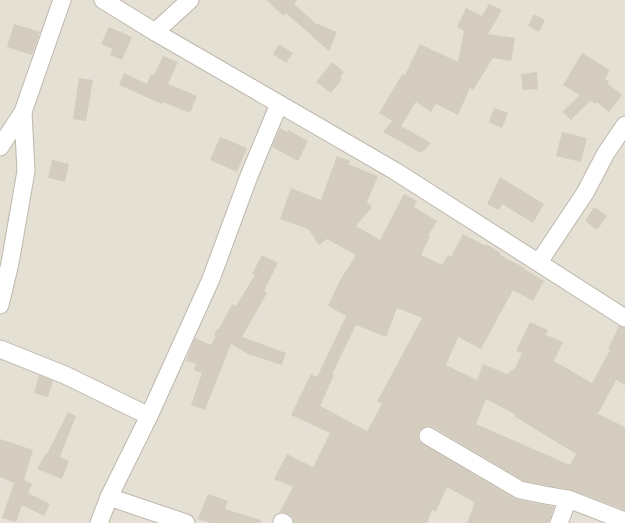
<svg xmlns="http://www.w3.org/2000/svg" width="625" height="523" viewBox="0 0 625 523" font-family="Cabin,sans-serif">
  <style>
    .residential { fill: #e4e0d4 }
    .building { fill: #d4ccbf; fill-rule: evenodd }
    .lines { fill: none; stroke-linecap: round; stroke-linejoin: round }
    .minor-casing { stroke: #beb8ac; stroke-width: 19 }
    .minor { stroke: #fff; stroke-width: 17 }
  </style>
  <rect width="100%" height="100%" fill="#f1eee5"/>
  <!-- residential -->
  <rect class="residential" x="0" y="0" width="625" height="523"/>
  <!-- building -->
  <g class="building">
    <polygon points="266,0 297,0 294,4 315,23 337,32 329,51 286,13 284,16"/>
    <polygon points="489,4 502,10 488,34 515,38 511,61 493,58 473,90 470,88 458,115 436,104 431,112 416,102 401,126 379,113 403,73 405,75 420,44 458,62 464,31 457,27 466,8 482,16"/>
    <polygon points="534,14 545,20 539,32 528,26"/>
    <polygon points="14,24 40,32 32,55 7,47"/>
    <polygon points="109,27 132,37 122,60 110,55 113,49 101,44"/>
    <polygon points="279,44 293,53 286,63 273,54"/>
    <polygon points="582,53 610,70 605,79 609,82 608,84 622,95 609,112 597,102 596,104 590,101 571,120 562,112 580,95 563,85"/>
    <polygon points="163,56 178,62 168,84 197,96 190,113 163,102 162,104 119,85 124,73 147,84 151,74 154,75"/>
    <polygon points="332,62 344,72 340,78 342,79 331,93 316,82"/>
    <polygon points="537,72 538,89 523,90 521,74"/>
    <polygon points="79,78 93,80 86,121 73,119"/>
    <polygon points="494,108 508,113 502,128 489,122"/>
    <polygon points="392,121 431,143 421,153 383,132"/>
    <polygon points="280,128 287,132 288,130 308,141 298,161 272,147"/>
    <polygon points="562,132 587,138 581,162 556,156"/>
    <polygon points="220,137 247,148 237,172 210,160"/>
    <path d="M337,156L350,161L348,164L378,176L367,202L372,207L356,226L380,240L404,194L417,201L414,207L437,221L428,236H430L421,255L442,265L448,255L451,257L463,234L486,246V244L501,253L500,255L525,268L524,269L544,281L533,301L513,290L481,349L458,337L446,365L477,380L483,364L507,374L515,368L522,353L516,351L530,322L548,330L546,335L563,342L554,361L592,383L610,350L608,349L619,326L625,328V385L616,380L598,414L625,427V510L571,490L524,481L433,427L428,426L423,428L419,431L418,436L419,441L423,444L515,499L554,507L549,523H467L474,506H473L474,502L447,487L436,511L432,510L427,523H294L293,518L289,514L282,512L279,513L293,487L274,479L287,454L313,467L330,433L291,415L311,374L317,377L346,316L328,306L340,280L356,255L327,239L319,245L308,229L280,219L291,188L321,200ZM397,308L422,318L380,396L377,401L382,404L367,431L320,406L334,375L332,374L356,325L386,337ZM486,399L515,414L514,416L576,454L570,465L476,424Z"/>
    <polygon points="52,160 69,164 65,182 48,178"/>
    <polygon points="500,177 544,204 533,223 502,204 499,210 487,204"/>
    <polygon points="594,207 607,216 597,230 585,221"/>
    <polygon points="262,255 278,263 264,291 267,293 242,337 286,353 282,365 248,354 231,344 205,410 191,405 202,373 194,370 196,364 186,361 195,338 211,345 216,336 214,336 217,329 219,329 232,304 236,306 255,275 252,274"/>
    <polygon points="39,375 53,381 48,397 34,393"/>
    <polygon points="68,412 76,416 60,457 69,461 62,479 37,469 46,453 47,454"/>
    <polygon points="0,439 33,450 24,480 32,484 28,493 50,504 44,516 22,505 16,522 2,518 14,483 0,477"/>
    <polygon points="208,494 228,501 225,509 261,520 260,523 211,523 198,519"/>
  </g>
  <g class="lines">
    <!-- minor casing -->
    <g class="minor-casing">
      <g id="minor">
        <polyline points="103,0 155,32 395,171 625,318"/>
        <polyline points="155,32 190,0"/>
        <polyline points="0,147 23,112 62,0"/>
        <polyline points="539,262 585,193 606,153 625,125"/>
        <polyline points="0,305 10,263 26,171 23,112"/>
        <polyline points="0,349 65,375 149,416"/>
        <polyline points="428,436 520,490 545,495 568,499 625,521"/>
        <polyline points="109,497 186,523"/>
        <polyline points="282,522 284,523"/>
        <polyline points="99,523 109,497 149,416 211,279 249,176 279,104"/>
        <polyline points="559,523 568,499"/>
      </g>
    </g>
    <!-- minor -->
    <use href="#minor" class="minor"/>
  </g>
</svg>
